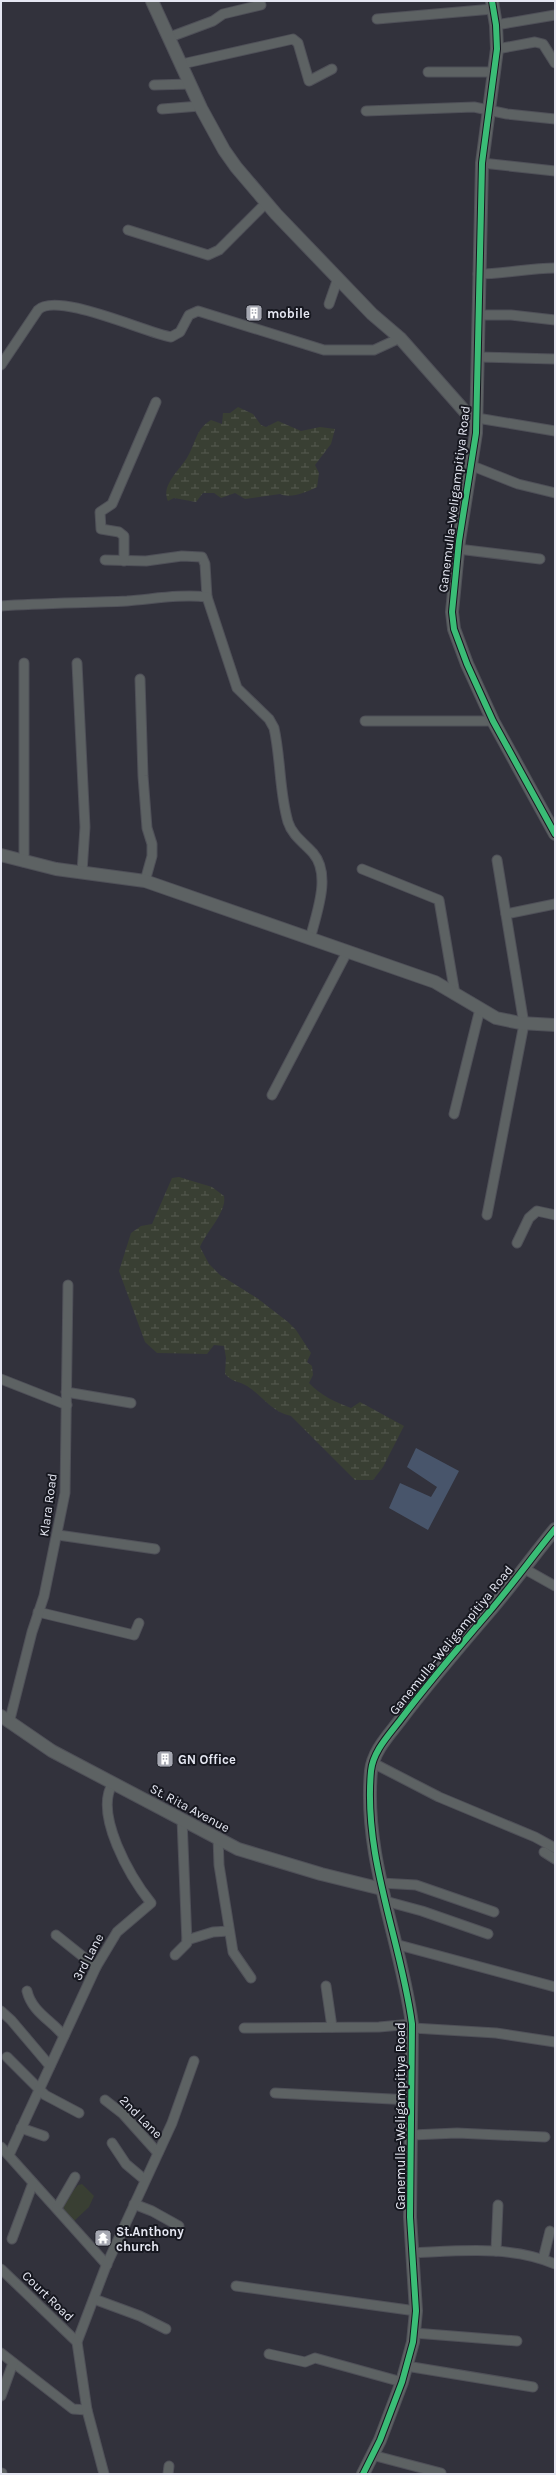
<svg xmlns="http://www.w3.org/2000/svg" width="556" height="2475" viewBox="0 0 556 2475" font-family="Karla,sans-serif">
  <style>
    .green { fill: #393f33 }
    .wetland { fill: url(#wetland-marsh) }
    .water { fill: #48556b }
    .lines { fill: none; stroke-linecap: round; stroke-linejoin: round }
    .minor-casing { stroke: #4f5058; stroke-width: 11 }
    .tertiary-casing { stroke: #4f5058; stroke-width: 14 }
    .minor { stroke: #5d6263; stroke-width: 9 }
    .tertiary { stroke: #5d6263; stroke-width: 12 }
    .cycleway-casing { stroke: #171820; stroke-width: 8 }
    .cycleway { stroke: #3abd76; stroke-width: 6 }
    .labels { text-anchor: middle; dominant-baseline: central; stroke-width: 4; stroke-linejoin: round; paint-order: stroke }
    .poi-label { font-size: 13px; font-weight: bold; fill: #e5e7f2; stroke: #171820; text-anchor: start }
    .street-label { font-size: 13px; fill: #e5e7f2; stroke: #171820 }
  </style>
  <defs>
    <pattern id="wetland-marsh" width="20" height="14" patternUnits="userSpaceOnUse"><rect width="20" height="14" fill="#393f33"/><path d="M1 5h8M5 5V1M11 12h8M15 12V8" fill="none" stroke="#565b51"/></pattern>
  </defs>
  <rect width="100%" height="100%" fill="#32323c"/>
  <!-- green -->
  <polygon class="green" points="82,2184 94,2196 89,2207 72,2223 60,2207 78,2185"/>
  <!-- wetland -->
  <g class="wetland">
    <path d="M238,407L253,414L261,425L266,427L278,421L301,431L320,427L335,429L331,444L315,465L319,473L317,487C307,492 290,499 280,494L245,499L235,493L221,498L214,493H203L196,502L174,498L168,501C160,485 182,468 188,456C196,442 196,429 211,420L222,424L223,413H230Z"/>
    <path d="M179,1177L212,1187L224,1196C227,1212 207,1231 200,1247L209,1264L220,1275L257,1298L288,1322L296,1330L311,1353L307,1362L312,1366L313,1375L309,1383C321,1396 336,1402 351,1408L360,1402L404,1426L383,1467L373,1480H355L291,1416C271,1412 263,1396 247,1386C237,1380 235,1384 225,1374L226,1358L224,1346L214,1345L207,1354L157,1353L145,1342L119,1271L131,1233L141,1226L152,1224L172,1178Z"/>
  </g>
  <!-- water -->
  <polygon class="water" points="416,1448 459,1471 428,1530 389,1508 400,1483 431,1497 437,1487 407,1467"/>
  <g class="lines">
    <!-- minor casing -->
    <g class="minor-casing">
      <g id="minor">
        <polyline points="377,19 493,9"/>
        <polyline points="496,25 555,15"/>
        <polyline points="170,37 213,21 223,14 261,5"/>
        <polyline points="497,49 535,42 543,44 555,63"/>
        <polyline points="182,64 293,39 298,43 309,81 332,69"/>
        <polyline points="428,72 495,72"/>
        <polyline points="154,85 191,84"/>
        <polyline points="162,109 200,106"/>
        <polyline points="366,111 474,107 507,114 555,119"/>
        <polyline points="482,163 555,171"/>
        <polyline points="128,230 208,255 219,250 266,203"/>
        <path d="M478,274C504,274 529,268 555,268"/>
        <polyline points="329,304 338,278"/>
        <polyline points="479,315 511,315 555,320"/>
        <polyline points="478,357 555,359"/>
        <path d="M1,365L38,310C56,291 146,333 171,337L180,332L189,315L198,311L324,350H374L400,338"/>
        <polyline points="477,418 555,431"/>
        <polyline points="470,465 518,484 555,493"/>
        <polyline points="458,549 540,559"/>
        <polyline points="105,560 146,561 182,556 202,557 205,564 207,597"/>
        <polyline points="124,561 124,536 119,532 101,529 100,512 112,504 156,402"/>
        <path d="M1,606C43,603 85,603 127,601C154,599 180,594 207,597L237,688L269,719L274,728C281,759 279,791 288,822C292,835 304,843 313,853C332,875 316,914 310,939"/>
        <polyline points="24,663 24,862"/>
        <polyline points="77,663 85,827 82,872"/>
        <polyline points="140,679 143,776 147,828 152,844 152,856 145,881"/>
        <polyline points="365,721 493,721"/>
        <polyline points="362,869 439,900 455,994"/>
        <polyline points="506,914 555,904"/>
        <polyline points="272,1095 347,952"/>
        <polyline points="454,1114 480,1009"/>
        <polyline points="487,1215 524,1024 497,860"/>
        <polyline points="517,1243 529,1218 537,1211 555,1215"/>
        <polyline points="1,1379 67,1405"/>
        <polyline points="66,1392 131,1403"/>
        <polyline points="58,1535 155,1549"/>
        <polyline points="523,1568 555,1586"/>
        <polyline points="38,1612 134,1635 139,1623"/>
        <polyline points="9,1723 32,1632 44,1596 65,1493 68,1285"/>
        <polyline points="373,1763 439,1797 535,1837 555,1848"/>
        <polyline points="218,1837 219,1865 233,1952 251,1978"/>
        <polyline points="544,1852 555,1859"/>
        <polyline points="381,1883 416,1885 494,1912"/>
        <polyline points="385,1901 422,1911 488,1934"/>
        <polyline points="56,1935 96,1967"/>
        <polyline points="187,1940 213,1932 229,1931"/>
        <polyline points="395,1944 555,1987"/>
        <polyline points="175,1955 187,1943 182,1819"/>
        <polyline points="326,1986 332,2027"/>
        <path d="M27,1991C32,2012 51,2020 64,2036"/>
        <polyline points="1,2011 11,2020 50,2066"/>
        <polyline points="244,2028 379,2027 412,2024"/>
        <polyline points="413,2028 496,2033 555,2042"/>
        <polyline points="7,2057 45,2095 79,2113"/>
        <polyline points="275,2093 411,2100"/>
        <polyline points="105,2100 123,2114 158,2153"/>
        <polyline points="21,2128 44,2136"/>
        <polyline points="412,2135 457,2133 545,2137"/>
        <polyline points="112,2143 126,2164 145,2180"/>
        <polyline points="1,2147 107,2265"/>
        <path d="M9,2155L96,1967L117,1932L151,1903C131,1878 93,1814 113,1783"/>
        <polyline points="134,2204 152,2211 179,2226"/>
        <polyline points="57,2208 75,2177"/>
        <polyline points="12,2239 33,2183"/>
        <polyline points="496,2251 498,2205"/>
        <path d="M412,2253C459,2251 511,2245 555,2264"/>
        <polyline points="543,2259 550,2231"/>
        <polyline points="1,2269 77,2342"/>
        <polyline points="236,2286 416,2311"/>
        <polyline points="94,2299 140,2316 166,2329"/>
        <polyline points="414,2333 517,2341"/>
        <polyline points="1,2353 73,2409 87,2410"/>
        <polyline points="269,2354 305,2362 315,2358 402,2382"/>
        <polyline points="406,2366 533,2387"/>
        <polyline points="1,2396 13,2363"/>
        <polyline points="372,2455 441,2473"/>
        <polyline points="2,2474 2,2473"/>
        <polyline points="104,2474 87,2410 77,2342 106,2266 172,2123 194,2061"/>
        <polyline points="168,2474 169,2466"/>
      </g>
    </g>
    <!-- tertiary casing -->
    <g class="tertiary-casing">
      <g id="tertiary">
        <polyline points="152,1 201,108 224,150 236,167 276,214 372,314 400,338 476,424"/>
        <polyline points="492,1 496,25 497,49 482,163 476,433 459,541 452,612 454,629 467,664 493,721 555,834"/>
        <polyline points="1,855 56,869 145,881 435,982 496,1018 520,1023 555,1025"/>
        <polyline points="1,1716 52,1751 238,1849 321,1874 382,1889"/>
        <path d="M363,2474L380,2440L402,2382L413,2342L416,2311L410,2217L412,2024C401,1940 363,1858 371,1771C373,1751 389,1735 401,1719C429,1682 459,1647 489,1612C512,1585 533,1556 555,1529"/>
      </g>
    </g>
    <!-- minor -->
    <use href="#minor" class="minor"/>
    <!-- tertiary -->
    <use href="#tertiary" class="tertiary"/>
    <!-- cycleway casing -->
    <g class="cycleway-casing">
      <g id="cycleway">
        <polyline points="492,1 496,25 497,49 482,163 476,433 459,541 452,612 454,629 467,664 493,721 555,834"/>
        <path d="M363,2474L380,2440L402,2382L413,2342L416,2311L410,2217L412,2024C401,1940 363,1858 371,1771C373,1751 389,1735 401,1719C429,1682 459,1647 489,1612C512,1585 533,1556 555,1529"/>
      </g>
    </g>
    <!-- cycleway -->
    <use href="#cycleway" class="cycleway"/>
  </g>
  <!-- icons -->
  <defs>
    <g id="building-square" transform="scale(0.9)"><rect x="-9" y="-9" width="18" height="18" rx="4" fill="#a6a8b2" stroke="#171820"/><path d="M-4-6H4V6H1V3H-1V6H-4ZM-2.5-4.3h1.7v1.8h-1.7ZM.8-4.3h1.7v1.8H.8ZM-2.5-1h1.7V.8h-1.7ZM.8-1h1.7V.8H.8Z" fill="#fff"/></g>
    <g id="temple-square" transform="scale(0.9)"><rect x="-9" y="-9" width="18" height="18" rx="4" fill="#a6a8b2" stroke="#171820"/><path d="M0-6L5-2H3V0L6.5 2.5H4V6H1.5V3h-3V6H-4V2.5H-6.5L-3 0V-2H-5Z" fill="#fff"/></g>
  </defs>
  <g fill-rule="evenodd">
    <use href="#building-square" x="254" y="313"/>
    <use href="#building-square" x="165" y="1759"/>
    <use href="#temple-square" x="103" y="2238"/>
  </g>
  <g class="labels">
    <!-- poi labels -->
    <g class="poi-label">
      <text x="267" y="313">mobile</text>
      <text x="178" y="1759">GN Office</text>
      <text x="116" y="2231">St.Anthony<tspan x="116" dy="15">church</tspan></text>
    </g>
    <!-- street labels -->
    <g class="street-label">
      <text transform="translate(454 499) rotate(-83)">Ganemulla-Weligampitiya Road</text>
      <text transform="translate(48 1505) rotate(-82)">Klara Road</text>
      <text transform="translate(451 1640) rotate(-51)">Ganemulla-Weligampitiya Road</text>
      <text transform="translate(190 1808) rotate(28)">St. Rita Avenue</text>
      <text transform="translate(88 1957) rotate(-62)">3rd Lane</text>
      <text transform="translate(400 2116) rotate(-90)">Ganemulla-Weligampitiya Road</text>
      <text transform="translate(141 2117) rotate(45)">2nd Lane</text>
      <text transform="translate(48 2296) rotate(44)">Court Road</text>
    </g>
  </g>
  <!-- border -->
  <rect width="556" height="2475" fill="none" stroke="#e5e7f2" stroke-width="4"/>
</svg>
